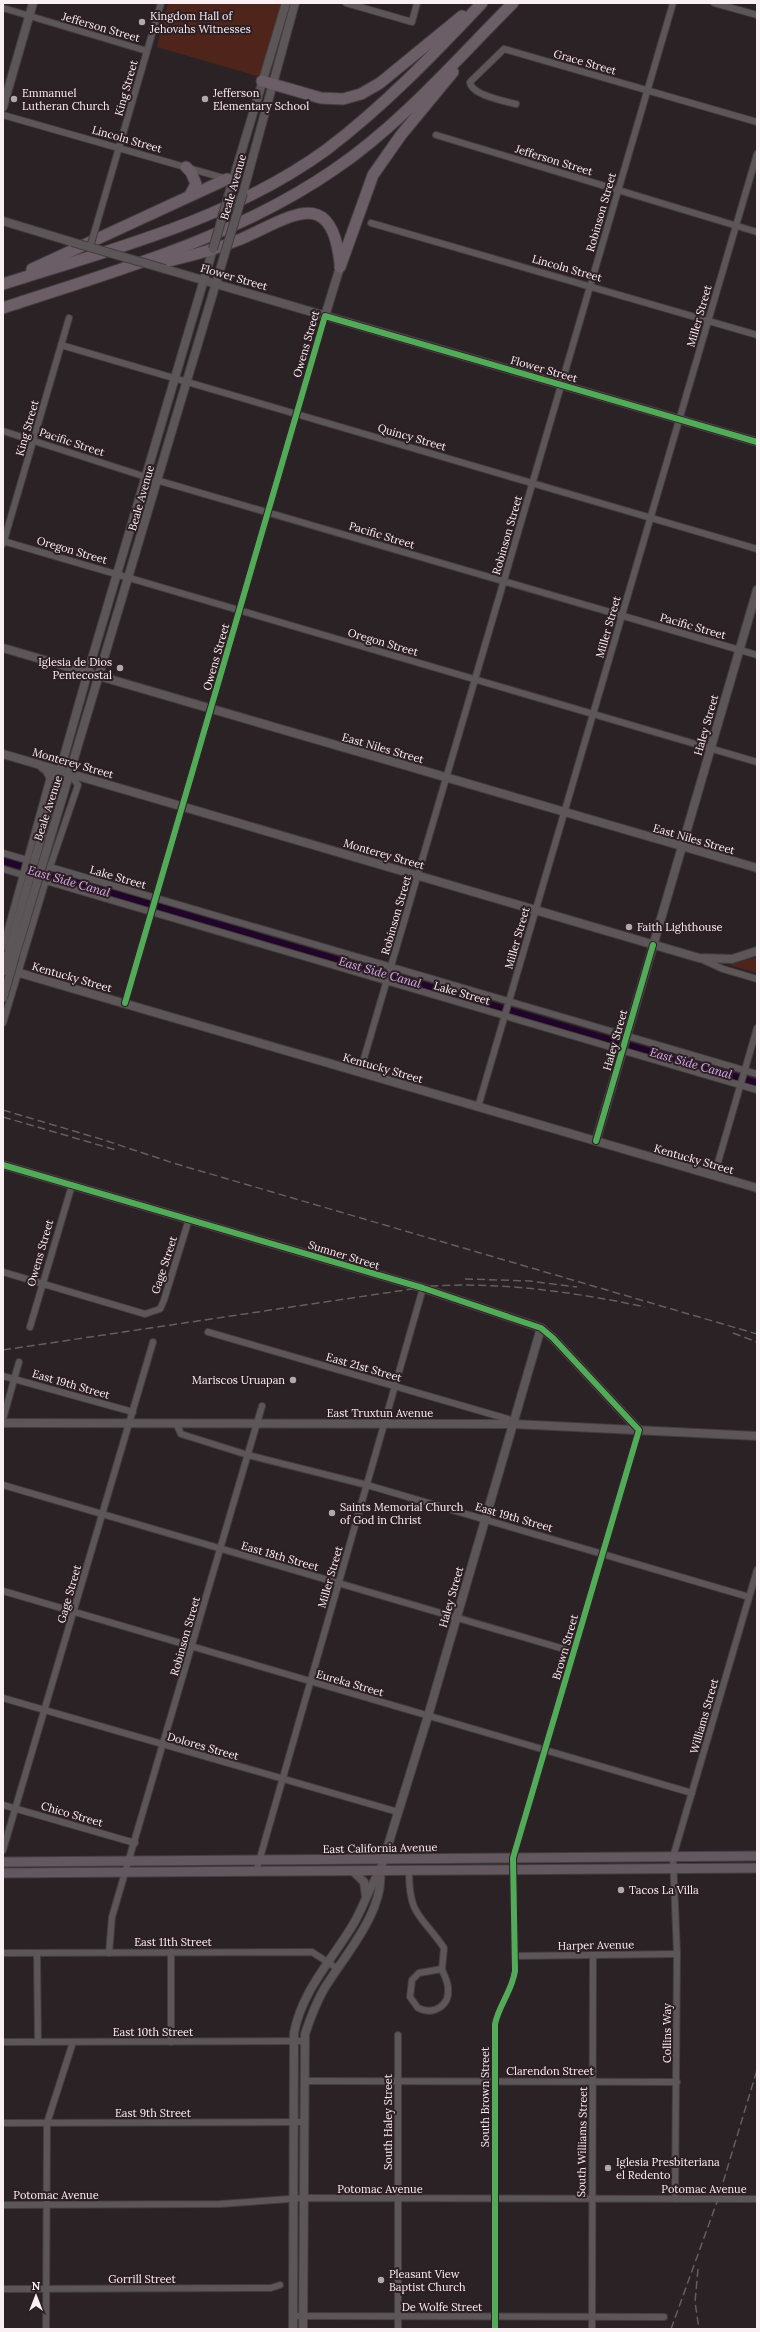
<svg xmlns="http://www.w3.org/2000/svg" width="760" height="2332" viewBox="0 0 760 2332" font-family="Lora,serif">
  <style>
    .green { fill: #4f251b }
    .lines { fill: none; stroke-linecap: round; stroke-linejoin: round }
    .canal { stroke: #20042a; stroke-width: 6 }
    .street-casing { stroke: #443d3f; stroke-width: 8 }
    .secondary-casing { stroke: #443d3f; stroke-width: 10 }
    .primary-casing { stroke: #443d3f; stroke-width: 11 }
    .highway-casing { stroke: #443d3f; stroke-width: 13 }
    .street { stroke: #5c5658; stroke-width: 6 }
    .secondary { stroke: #5c5658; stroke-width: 8 }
    .primary { stroke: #63585f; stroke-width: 9 }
    .highway { stroke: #6c5e67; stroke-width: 11 }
    .rail { stroke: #635e60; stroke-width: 1.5; stroke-dasharray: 8 4; stroke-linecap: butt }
    .street-bridge-casing { stroke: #443d3f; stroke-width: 8; stroke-linecap: butt }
    .secondary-bridge-casing { stroke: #443d3f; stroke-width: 10; stroke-linecap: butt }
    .street-bridge { stroke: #5c5658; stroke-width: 6 }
    .secondary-bridge { stroke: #5c5658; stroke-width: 8 }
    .cycleway-casing { stroke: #2d1f24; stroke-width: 8 }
    .cycleway { stroke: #51ab58; stroke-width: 6 }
    .poi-dot { fill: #b1a8ab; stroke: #2d1f24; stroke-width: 1.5 }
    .labels { text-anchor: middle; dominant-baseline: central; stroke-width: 4; stroke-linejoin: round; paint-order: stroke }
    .poi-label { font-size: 11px; fill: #faf0f3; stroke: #2d1f24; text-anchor: start }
    .street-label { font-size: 11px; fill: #faf0f3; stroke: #2d1f24 }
    .water-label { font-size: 12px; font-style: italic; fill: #ddacf6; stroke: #2d1f24 }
  </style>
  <rect width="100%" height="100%" fill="#2a2225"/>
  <!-- green -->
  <g class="green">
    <polygon points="168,3 281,3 260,75 257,76 157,47"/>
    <polygon points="757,957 757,973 729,965"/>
  </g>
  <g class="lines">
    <!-- canal -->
    <polyline class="canal" points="3,861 757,1083"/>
    <!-- street casing -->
    <g class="street-casing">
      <g id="street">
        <polyline points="346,3 412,22 417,3"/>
        <polyline points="714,3 757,15"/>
        <polyline points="3,8 147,51"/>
        <path d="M516,104C504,101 471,95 470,82L504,49L757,122"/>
        <polyline points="3,115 227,179"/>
        <polyline points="436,135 757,232"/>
        <polyline points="371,223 757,335"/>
        <polyline points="95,230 161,3"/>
        <polyline points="61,345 757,549"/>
        <polyline points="3,431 146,477 757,655"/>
        <polyline points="3,541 757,762"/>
        <polyline points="3,544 69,318"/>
        <polyline points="3,853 27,860"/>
        <polyline points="50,867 757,1074"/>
        <polyline points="3,869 23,875"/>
        <polyline points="46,881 757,1090"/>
        <polyline points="3,947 50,777 54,775"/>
        <polyline points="701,959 723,969 757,979"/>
        <polyline points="125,1003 325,316"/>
        <polyline points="3,1023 50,867 78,785 70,774"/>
        <polyline points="360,1072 673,3"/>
        <polyline points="478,1107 757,154"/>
        <polyline points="714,1176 757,1028"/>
        <polyline points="3,1272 145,1314 160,1309 164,1300 189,1219"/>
        <polyline points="30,1327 72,1185"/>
        <polyline points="208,1332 508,1419 513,1424"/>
        <polyline points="3,1376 133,1412"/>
        <polyline points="3,1419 19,1362"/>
        <polyline points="176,1423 181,1434 248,1455 367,1485 749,1597"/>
        <polyline points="3,1485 574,1652"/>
        <polyline points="3,1591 692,1793"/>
        <polyline points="3,1698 398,1812"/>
        <polyline points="3,1805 135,1843"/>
        <polyline points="3,1850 153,1342"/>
        <path d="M409,1871C409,1917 421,1914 444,1948L442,1969"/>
        <polyline points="256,1872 423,1288"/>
        <polyline points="171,1952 171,2042"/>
        <polyline points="3,1953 312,1952 338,1969"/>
        <polyline points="37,1953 38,2042"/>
        <polyline points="109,1953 112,1917 262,1406"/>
        <polyline points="515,1956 677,1954"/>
        <path d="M442,1969C444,1976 448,1981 448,1988C450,2005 434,2016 418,2008L410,1997L412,1980L419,1973Z"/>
        <polyline points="3,2042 304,2041"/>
        <polyline points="304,2081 677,2082"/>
        <polyline points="3,2123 304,2122"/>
        <polyline points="675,2199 677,1954 673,1857 757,1570"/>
        <polyline points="3,2205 220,2204 303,2198 757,2199"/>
        <polyline points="3,2289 271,2288 280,2285"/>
        <polyline points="293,2316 664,2317"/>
        <polyline points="46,2329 47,2123 73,2042"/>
        <polyline points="398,2329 398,2035"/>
        <path d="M495,2329V2024C499,2005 512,1991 515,1971L513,1858L639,1430"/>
        <polyline points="592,2329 593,1955"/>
      </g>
    </g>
    <!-- secondary casing -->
    <g class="secondary-casing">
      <g id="secondary">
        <polyline points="3,107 33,3"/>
        <polyline points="230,190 286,3"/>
        <polyline points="243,193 295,3"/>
        <polyline points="3,221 72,242"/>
        <polyline points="165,269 757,442"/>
        <polyline points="325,316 340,267"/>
        <polyline points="3,648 757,868"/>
        <polyline points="3,754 699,958 732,959 757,951"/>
        <polyline points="42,767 47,771 50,777"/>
        <polyline points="8,954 88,672 213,249"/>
        <polyline points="15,956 225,253"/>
        <polyline points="6,969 757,1188"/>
        <polyline points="596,1141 757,590"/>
        <polyline points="3,1165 423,1288 541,1328 553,1338 639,1430"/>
        <polyline points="3,1423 513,1424 757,1436"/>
        <polyline points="353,1871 364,1882 366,1896"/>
        <path d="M293,2329L294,2033C302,1990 333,1959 354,1923C364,1906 369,1887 380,1871L428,1716L541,1328"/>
        <path d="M303,2329L305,2034C310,2019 316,2003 324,1989C344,1956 385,1911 380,1871"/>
      </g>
    </g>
    <!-- primary casing -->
    <g class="primary-casing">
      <g id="primary">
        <polyline points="3,1862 757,1856"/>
        <polyline points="3,1873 757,1868"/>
      </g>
    </g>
    <!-- highway casing -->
    <g class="highway-casing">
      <g id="highway">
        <polyline points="262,81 321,98 343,99 361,94 380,83 462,16"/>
        <polyline points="186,167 191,172 196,184 190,195"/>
        <path d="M159,263C187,257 214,250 241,239C289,218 332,183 340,264"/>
        <polyline points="340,267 373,175 401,135 453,72"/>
        <polyline points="32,269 227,179"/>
        <path d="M3,284C113,249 231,219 326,150C383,107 433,55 482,3"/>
        <path d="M3,308C118,270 235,238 335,169C401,124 457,59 513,3"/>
      </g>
    </g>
    <!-- street -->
    <use href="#street" class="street"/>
    <!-- secondary -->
    <use href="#secondary" class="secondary"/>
    <!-- primary -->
    <use href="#primary" class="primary"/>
    <!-- highway -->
    <use href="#highway" class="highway"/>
    <!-- rail -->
    <g class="rail">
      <polyline points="3,1110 104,1140 173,1163 757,1334"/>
      <polyline points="3,1117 116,1150"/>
      <polyline points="465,1279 530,1281 577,1287"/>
      <polyline points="733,1333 757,1342"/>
      <path d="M3,1350L432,1286C503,1282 575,1292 645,1307"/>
      <polyline points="698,2269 695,2302 699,2329"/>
      <polyline points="671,2329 718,2199 757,2070"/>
    </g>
    <!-- street-bridge casing -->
    <g class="street-bridge-casing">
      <polyline id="street-bridge" points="90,247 95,230"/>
    </g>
    <!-- secondary-bridge casing -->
    <g class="secondary-bridge-casing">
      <g id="secondary-bridge">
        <polyline points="72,242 165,269"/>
        <polyline points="213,249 230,190"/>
        <polyline points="225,253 243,193"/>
        <polyline points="3,971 8,954"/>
        <polyline points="3,998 15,956"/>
      </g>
    </g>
    <!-- street-bridge -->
    <use href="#street-bridge" class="street-bridge"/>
    <!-- secondary-bridge -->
    <use href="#secondary-bridge" class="secondary-bridge"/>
    <!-- cycleway casing -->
    <g class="cycleway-casing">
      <g id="cycleway">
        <polyline points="125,1003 325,316 757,442"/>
        <polyline points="596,1141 653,945"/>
        <path d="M3,1165L423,1288L541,1328L553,1338L639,1430L513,1858L515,1971C512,1991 499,2005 495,2024V2329"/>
      </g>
    </g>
    <!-- cycleway -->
    <use href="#cycleway" class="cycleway"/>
  </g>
  <!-- markers -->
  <g class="poi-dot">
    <circle cx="142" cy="22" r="4"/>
    <circle cx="14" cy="99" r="4"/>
    <circle cx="205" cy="99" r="4"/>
    <circle cx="120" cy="668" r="4"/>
    <circle cx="629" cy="927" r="4"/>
    <circle cx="293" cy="1380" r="4"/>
    <circle cx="332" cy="1513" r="4"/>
    <circle cx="621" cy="1890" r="4"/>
    <circle cx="608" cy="2168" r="4"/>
    <circle cx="381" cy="2280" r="4"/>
  </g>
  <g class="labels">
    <!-- poi labels -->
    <g class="poi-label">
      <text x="150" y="16">Kingdom Hall of<tspan x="150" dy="13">Jehovahs Witnesses</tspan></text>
      <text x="22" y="93">Emmanuel<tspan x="22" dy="13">Lutheran Church</tspan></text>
      <text x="213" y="93">Jefferson<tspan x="213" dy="13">Elementary School</tspan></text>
      <text x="112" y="662" text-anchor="end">Iglesia de Dios<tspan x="112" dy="13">Pentecostal</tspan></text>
      <text x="637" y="927">Faith Lighthouse</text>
      <text x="285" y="1380" text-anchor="end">Mariscos Uruapan</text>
      <text x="340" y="1507">Saints Memorial Church<tspan x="340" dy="13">of God in Christ</tspan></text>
      <text x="629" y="1890">Tacos La Villa</text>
      <text x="616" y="2162">Iglesia Presbiteriana<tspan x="616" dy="13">el Redento</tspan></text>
      <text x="389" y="2274">Pleasant View<tspan x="389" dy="13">Baptist Church</tspan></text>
    </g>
    <!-- street labels -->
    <g class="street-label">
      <text transform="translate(101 27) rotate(16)">Jefferson Street</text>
      <text transform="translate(585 62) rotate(16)">Grace Street</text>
      <text transform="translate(126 88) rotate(-74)">King Street</text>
      <text transform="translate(127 139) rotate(16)">Lincoln Street</text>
      <text transform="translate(554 160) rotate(17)">Jefferson Street</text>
      <text transform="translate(233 187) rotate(-74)">Beale Avenue</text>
      <text transform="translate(601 212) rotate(-74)">Robinson Street</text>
      <text transform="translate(567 268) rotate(16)">Lincoln Street</text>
      <text transform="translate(234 277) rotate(16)">Flower Street</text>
      <text transform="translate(699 316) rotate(-74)">Miller Street</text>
      <text transform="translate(306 344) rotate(-74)">Owens Street</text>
      <text transform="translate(544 369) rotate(16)">Flower Street</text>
      <text transform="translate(27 428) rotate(-74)">King Street</text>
      <text transform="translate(412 437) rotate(16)">Quincy Street</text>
      <text transform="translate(72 442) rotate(18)">Pacific Street</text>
      <text transform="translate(141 498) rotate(-74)">Beale Avenue</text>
      <text transform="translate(382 535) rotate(17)">Pacific Street</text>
      <text transform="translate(507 535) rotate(-74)">Robinson Street</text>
      <text transform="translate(72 550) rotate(16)">Oregon Street</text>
      <text transform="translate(693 626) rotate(16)">Pacific Street</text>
      <text transform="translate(608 627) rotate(-74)">Miller Street</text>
      <text transform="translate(383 642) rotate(16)">Oregon Street</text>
      <text transform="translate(216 657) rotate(-74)">Owens Street</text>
      <text transform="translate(706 725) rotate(-74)">Haley Street</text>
      <text transform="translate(383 748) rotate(16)">East Niles Street</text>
      <text transform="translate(73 763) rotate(16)">Monterey Street</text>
      <text transform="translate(48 808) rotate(-72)">Beale Avenue</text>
      <text transform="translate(694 839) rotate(16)">East Niles Street</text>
      <text transform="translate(384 854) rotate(16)">Monterey Street</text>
      <text transform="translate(118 877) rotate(16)">Lake Street</text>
      <text transform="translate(396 915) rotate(-74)">Robinson Street</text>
      <text transform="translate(517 938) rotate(-74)">Miller Street</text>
      <text transform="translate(72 977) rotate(16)">Kentucky Street</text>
      <text transform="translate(462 993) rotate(16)">Lake Street</text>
      <text transform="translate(615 1040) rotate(-74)">Haley Street</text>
      <text transform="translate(383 1068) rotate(16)">Kentucky Street</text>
      <text transform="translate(694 1159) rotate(16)">Kentucky Street</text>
      <text transform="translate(40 1253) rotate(-74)">Owens Street</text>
      <text transform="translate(344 1255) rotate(17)">Sumner Street</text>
      <text transform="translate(164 1265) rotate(-72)">Gage Street</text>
      <text transform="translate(364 1367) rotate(16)">East 21st Street</text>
      <text transform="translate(71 1384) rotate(16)">East 19th Street</text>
      <text x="380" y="1413">East Truxtun Avenue</text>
      <text transform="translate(514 1517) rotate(16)">East 19th Street</text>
      <text transform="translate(280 1556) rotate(16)">East 18th Street</text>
      <text transform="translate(330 1577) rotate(-74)">Miller Street</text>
      <text transform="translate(69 1594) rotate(-74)">Gage Street</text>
      <text transform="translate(451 1597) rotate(-74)">Haley Street</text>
      <text transform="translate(185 1636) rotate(-74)">Robinson Street</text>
      <text transform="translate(565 1647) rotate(-74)">Brown Street</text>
      <text transform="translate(350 1683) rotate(16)">Eureka Street</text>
      <text transform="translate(704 1716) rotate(-74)">Williams Street</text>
      <text transform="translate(203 1746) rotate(16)">Dolores Street</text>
      <text transform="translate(72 1814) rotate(16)">Chico Street</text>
      <text transform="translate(380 1848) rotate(-1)">East California Avenue</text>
      <text x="173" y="1942">East 11th Street</text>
      <text transform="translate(596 1945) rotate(-1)">Harper Avenue</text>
      <text x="153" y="2032">East 10th Street</text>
      <text transform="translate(667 2033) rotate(-90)">Collins Way</text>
      <text x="550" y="2071">Clarendon Street</text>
      <text transform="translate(485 2097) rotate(-90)">South Brown Street</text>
      <text x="153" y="2113">East 9th Street</text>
      <text transform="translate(388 2122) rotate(-90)">South Haley Street</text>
      <text transform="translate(582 2142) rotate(-89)">South Williams Street</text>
      <text x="380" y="2189">Potomac Avenue</text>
      <text x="704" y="2189">Potomac Avenue</text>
      <text x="56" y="2195">Potomac Avenue</text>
      <text x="142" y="2279">Gorrill Street</text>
      <text x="442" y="2307">De Wolfe Street</text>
    </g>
    <!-- water labels -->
    <g class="water-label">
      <text transform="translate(69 881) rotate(16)">East Side Canal</text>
      <text transform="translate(380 972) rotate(16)">East Side Canal</text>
      <text transform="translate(691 1063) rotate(16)">East Side Canal</text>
    </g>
  </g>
  <!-- border -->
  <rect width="760" height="2332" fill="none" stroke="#faf0f3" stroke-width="8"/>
  <!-- north arrow -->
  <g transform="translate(36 2296)" stroke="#2d1f24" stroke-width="3" paint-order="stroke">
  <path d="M0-3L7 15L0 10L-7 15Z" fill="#faf0f3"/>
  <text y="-6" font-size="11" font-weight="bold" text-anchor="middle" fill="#faf0f3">N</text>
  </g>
</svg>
